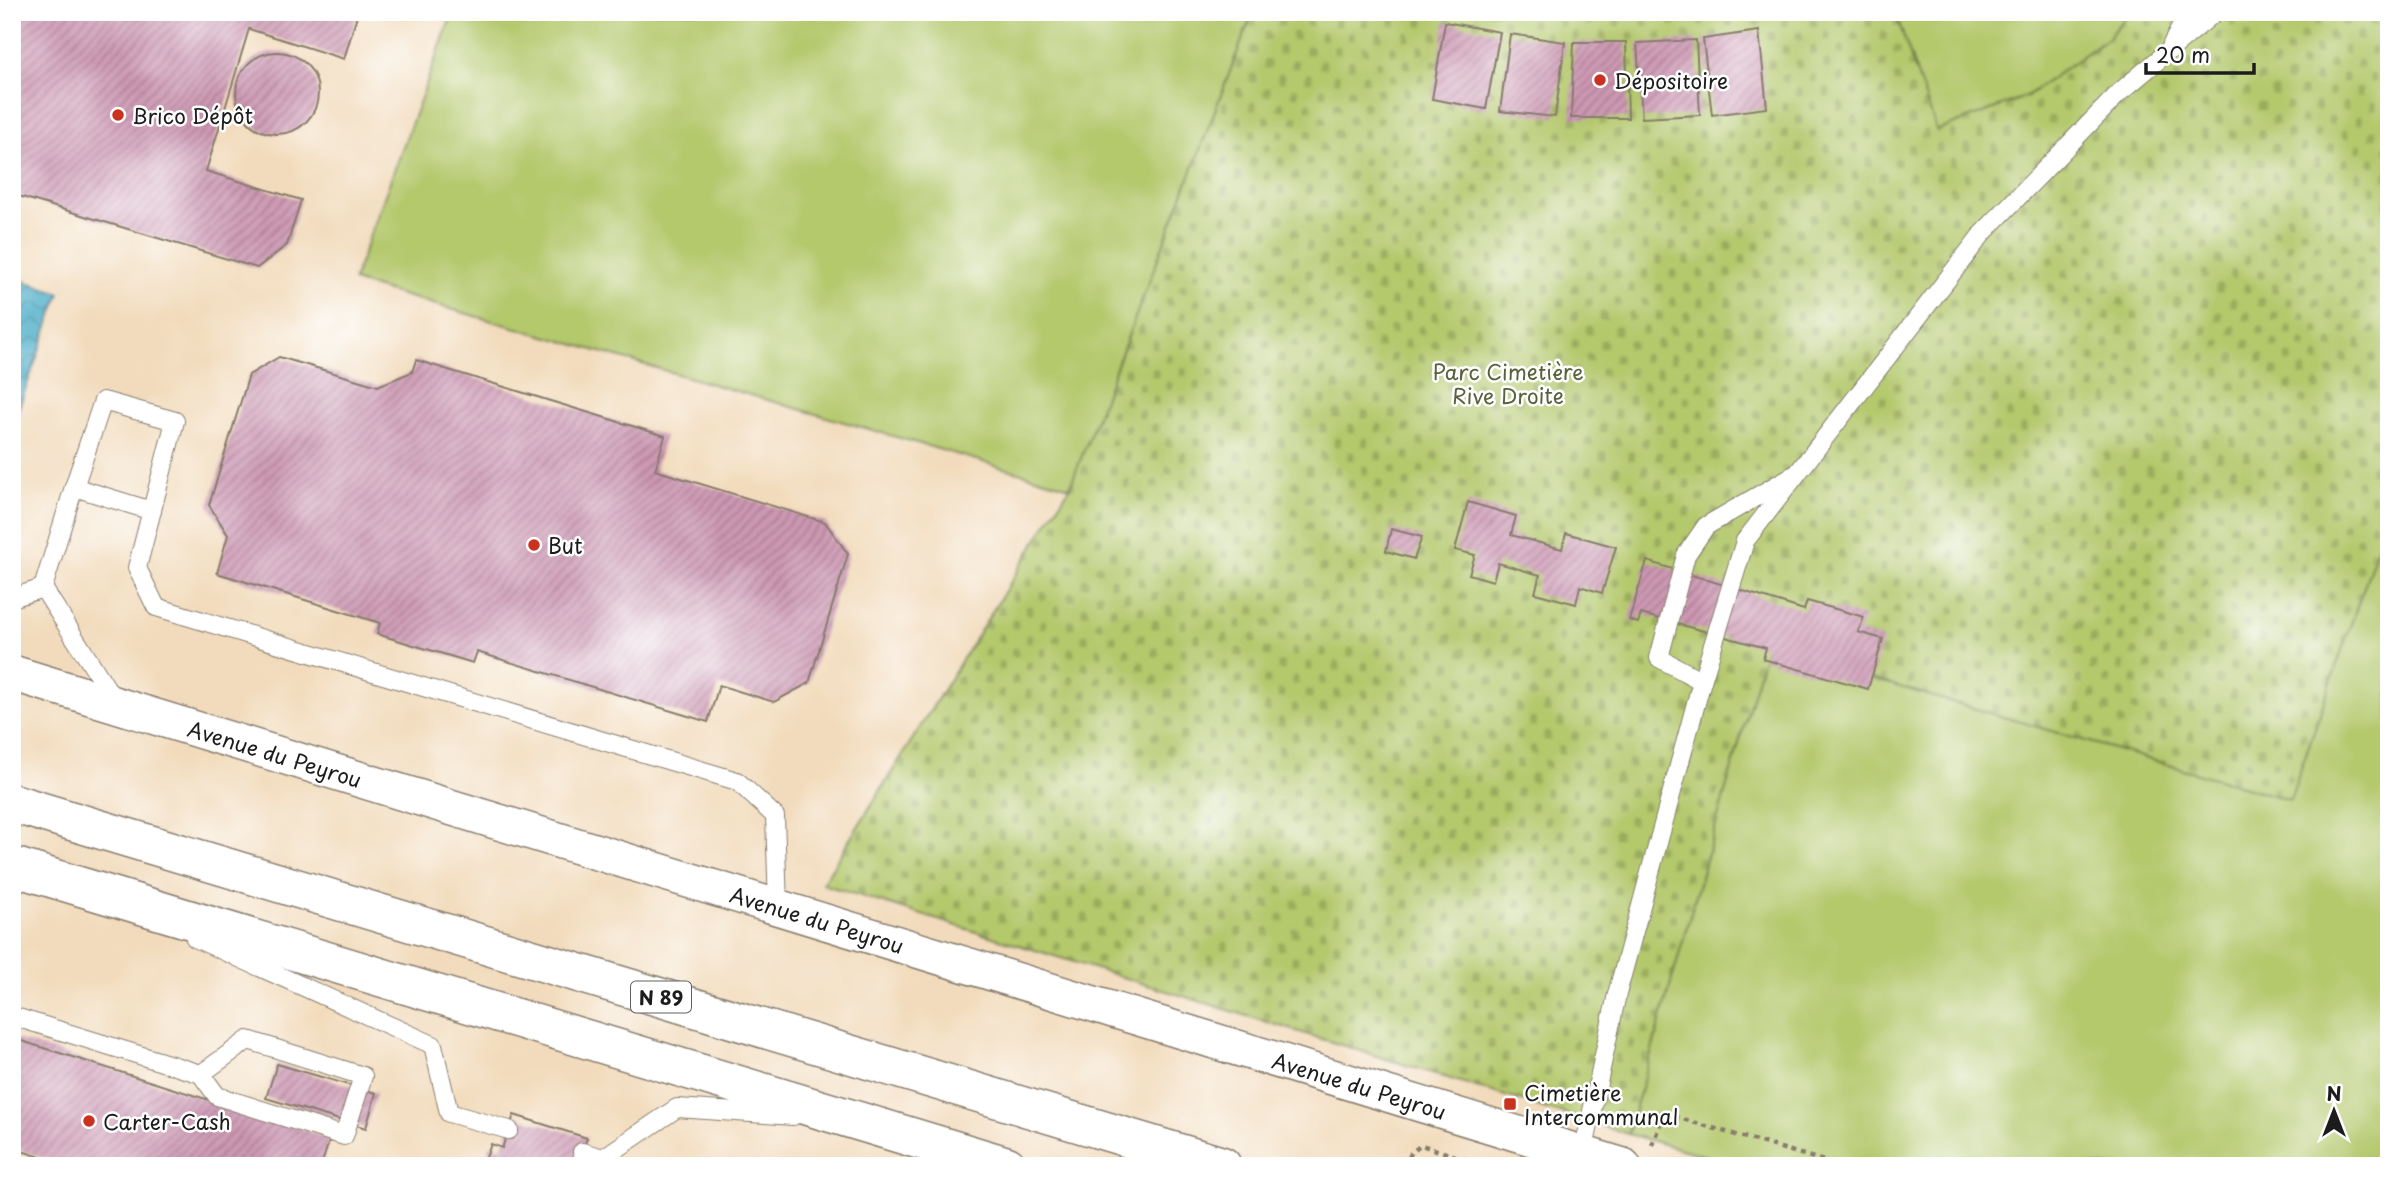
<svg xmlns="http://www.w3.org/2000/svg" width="2401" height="1178" viewBox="0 0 2401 1178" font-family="'Playpen Sans',sans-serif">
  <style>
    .grass { fill: #b4c86c; stroke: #687244; stroke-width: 2 }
    .cemetery { fill: url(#cemetery-stones); stroke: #687244; stroke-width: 2 }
    .water { fill: url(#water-waves); stroke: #326472; stroke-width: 2 }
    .building { fill: url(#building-hatch) }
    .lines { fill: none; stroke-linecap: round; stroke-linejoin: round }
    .service-casing { stroke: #877c6c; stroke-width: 20 }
    .minor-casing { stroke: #877c6c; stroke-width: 38 }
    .trunk-casing { stroke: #877c6c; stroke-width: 41 }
    .path { stroke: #877c6c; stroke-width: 4.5; stroke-dasharray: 5 5; stroke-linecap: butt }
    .service { stroke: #fff; stroke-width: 18 }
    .minor { stroke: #fff; stroke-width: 35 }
    .trunk { stroke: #fff; stroke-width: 38 }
    .poi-dot { fill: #c8321e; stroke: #fff; stroke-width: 2.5 }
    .labels { text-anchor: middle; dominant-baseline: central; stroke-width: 5; stroke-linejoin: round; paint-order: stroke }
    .shield { fill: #fff; stroke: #606060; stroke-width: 2 }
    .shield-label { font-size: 19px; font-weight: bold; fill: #1c1c1c }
    .poi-label { font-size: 21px; fill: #1c1c1c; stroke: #fff; text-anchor: start }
    .park-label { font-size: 21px; fill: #59613c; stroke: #fff }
    .street-label { font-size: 21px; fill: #1c1c1c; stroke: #fff }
  </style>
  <defs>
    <pattern id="cemetery-stones" width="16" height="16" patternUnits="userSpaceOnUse" patternTransform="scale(1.75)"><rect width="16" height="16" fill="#b4c86c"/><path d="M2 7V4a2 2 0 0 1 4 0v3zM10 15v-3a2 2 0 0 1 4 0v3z" fill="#9aab5d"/></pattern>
    <pattern id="water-waves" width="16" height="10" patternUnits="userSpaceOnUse" patternTransform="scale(1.75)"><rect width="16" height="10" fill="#48acc7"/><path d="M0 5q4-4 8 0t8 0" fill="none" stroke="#3b8ba1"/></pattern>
    <pattern id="building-hatch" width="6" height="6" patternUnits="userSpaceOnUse" patternTransform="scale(1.75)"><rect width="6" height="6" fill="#cd98b3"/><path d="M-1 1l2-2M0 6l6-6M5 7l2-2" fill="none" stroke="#a67b91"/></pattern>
  </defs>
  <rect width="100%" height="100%" fill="#fff"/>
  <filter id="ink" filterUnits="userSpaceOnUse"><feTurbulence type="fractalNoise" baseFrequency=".0143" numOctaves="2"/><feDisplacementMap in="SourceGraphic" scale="14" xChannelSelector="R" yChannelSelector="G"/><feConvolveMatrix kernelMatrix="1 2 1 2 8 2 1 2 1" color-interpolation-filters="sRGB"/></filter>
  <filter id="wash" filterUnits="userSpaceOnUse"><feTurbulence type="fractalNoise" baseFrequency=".00686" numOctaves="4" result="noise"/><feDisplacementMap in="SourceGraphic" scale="28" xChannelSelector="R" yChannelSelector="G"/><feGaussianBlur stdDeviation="1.57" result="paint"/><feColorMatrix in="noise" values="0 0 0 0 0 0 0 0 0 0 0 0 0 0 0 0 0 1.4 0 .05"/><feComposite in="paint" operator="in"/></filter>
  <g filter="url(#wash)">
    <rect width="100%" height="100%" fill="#f2dbbc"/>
    <!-- grass -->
    <g class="grass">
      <polygon points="453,12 1253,12 1070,487 353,281"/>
      <polygon points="1895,12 2129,12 2108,38 2027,96 1937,131"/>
      <polygon points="2389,514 2389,1166 1742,1166 1628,1134 1766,648 2290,800"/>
    </g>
    <!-- cemetery -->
    <polygon class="cemetery" points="1253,12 1895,12 1937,131 2027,96 2108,38 2129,12 2389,12 2389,514 2290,800 1766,648 1628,1134 822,884 1070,487"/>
    <!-- water -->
    <polygon class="water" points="12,277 60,293 18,410 12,408"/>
    <g id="blocks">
      <!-- building -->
      <g class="building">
        <polygon points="12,12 358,12 344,59 249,29 206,171 301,200 287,245 257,268 12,194"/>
        <polygon points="1445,22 1500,32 1486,109 1432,99"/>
        <polygon points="1759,31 1767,108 1712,115 1703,39"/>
        <polygon points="1510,34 1565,42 1555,117 1500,111"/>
        <polygon points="1696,40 1700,115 1642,118 1637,43"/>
        <polygon points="1574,42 1626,42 1628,118 1571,118"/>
        <circle cx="277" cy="93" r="41"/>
        <polygon points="279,357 378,386 412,372 416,360 665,436 655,470 825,522 848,554 809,683 774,702 719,685 708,722 477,652 473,663 377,634 380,623 217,573 228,535 209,505 249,375"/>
        <polygon points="1468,502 1516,516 1511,535 1562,549 1566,533 1616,547 1602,593 1580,586 1576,604 1535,593 1540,575 1498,563 1493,581 1469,574 1475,555 1455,550"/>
        <polygon points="1391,529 1422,537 1414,559 1386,551"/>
        <polygon points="1647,561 1804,610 1807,601 1864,617 1858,632 1883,639 1868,689 1763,659 1766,648 1641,614 1638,623 1629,620"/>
        <polygon points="12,1038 330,1138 321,1166 69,1166 12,1148"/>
        <polygon points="277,1064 376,1093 366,1128 266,1098"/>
        <polygon points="514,1115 587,1138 577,1166 483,1166 491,1144 502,1148"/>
      </g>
    </g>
  </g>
  <g filter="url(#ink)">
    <use href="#blocks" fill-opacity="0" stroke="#877c6c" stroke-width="2"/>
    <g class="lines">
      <!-- service casing -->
      <g class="service-casing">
        <g id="service">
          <polyline points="2172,44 2189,12"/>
          <polyline points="74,487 152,511"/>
          <polyline points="43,588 114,700"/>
          <polyline points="12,598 43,588 74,487 103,401 175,421 137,568 156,607 737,781 775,816 778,906"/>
          <polyline points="1702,681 1659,658 1686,555 1706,526 1792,476"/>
          <polyline points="195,938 433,1045 449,1113 509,1130"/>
          <polyline points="12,1016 201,1074 217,1096 344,1136 363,1076 248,1040 201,1074"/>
          <polyline points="582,1152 603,1158 677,1108 793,1116"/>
          <polyline points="1583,1153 1617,994 1702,681 1745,541 1983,233 2120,92 2215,12"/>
        </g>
      </g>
      <!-- minor casing -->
      <g class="minor-casing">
        <g id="minor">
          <path id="s1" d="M12,673L1623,1166"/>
        </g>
      </g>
      <!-- trunk casing -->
      <g class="trunk-casing">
        <g id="trunk">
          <polyline points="12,803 1222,1166"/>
          <polyline points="12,866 1007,1166"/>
        </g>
      </g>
      <!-- path -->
      <g class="path">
        <polyline points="1652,1145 1662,1119 1679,1118 1841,1166"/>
        <polyline points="1414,1166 1409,1158 1411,1153 1421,1145 1487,1166"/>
      </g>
      <!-- service -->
      <use href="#service" class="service"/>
      <!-- minor -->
      <use href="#minor" class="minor"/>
      <!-- trunk -->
      <use href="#trunk" class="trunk"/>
    </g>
  </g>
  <!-- markers -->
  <g class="poi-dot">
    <circle cx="1600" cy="80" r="7"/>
    <circle cx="118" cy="115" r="7"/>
    <circle cx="534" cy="545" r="7"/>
    <rect x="1503" y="1097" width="14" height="14" rx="3.5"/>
    <circle cx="89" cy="1121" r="7"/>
  </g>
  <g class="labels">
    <!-- shield labels -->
    <rect class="shield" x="631" y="981.5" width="60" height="31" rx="5"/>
    <g class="shield-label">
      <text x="661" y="997">N 89</text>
    </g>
    <!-- poi labels -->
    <g class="poi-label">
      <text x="1614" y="80">Dépositoire</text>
      <text x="132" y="115">Brico Dépôt</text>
      <text x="548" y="545">But</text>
      <text x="1524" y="1092">Cimetière<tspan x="1524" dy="24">Intercommunal</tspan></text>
      <text x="103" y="1121">Carter-Cash</text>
    </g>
    <!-- park labels -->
    <g class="park-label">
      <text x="1508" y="371">Parc Cimetière<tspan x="1508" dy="24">Rive Droite</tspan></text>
    </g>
    <!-- street labels -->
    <g class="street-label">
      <text stroke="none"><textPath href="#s1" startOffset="275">Avenue du Peyrou</textPath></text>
      <text stroke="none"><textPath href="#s1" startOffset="842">Avenue du Peyrou</textPath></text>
      <text stroke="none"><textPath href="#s1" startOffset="1409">Avenue du Peyrou</textPath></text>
    </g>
  </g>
  <!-- margin -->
  <rect width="2401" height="1178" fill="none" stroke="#fff" stroke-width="42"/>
  <!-- north arrow -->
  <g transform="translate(2334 1111)" stroke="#ffffff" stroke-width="5" paint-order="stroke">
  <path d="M0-5L12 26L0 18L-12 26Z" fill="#1c1c1c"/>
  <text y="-10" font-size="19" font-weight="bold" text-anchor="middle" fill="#1c1c1c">N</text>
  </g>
  <!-- scale -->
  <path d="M2146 63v10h108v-10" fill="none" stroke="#1c1c1c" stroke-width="3.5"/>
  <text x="2156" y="63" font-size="21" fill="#1c1c1c" stroke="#ffffff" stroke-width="5" paint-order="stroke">20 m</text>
</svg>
